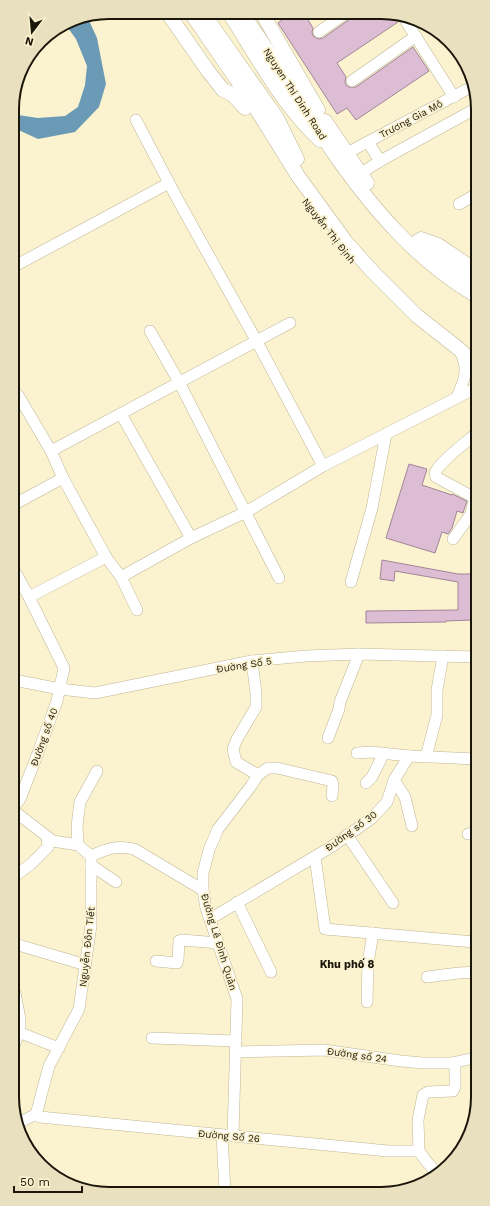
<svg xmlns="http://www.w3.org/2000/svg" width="490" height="1206" viewBox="0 0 490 1206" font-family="'Work Sans',sans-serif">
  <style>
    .water { fill: #6b9ab6 }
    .building { fill: #ddbdd3; stroke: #a28599 }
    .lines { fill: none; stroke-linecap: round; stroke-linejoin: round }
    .minor-casing { stroke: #bfb695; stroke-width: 12 }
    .major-casing { stroke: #bfb695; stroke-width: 15 }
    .minor { stroke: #fff; stroke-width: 11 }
    .major { stroke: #fff; stroke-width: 14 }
    .labels { text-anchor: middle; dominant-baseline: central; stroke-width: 3.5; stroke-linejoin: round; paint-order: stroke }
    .street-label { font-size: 10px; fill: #1a160a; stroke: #fbf2cf }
    .neighbourhood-label { font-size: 11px; font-weight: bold; fill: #1a160a; stroke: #fbf2cf }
    .rim { fill: none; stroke: #1a160a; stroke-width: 2 }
  </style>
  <rect width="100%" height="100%" fill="#fbf2cf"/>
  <!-- water -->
  <polygon class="water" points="87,16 97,38 106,84 99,107 75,132 38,139 12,127 12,112 18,115 38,118 65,116 78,107 85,85 87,66 76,39 65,24 72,19"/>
  <!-- building -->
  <g class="building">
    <polygon points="285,13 304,13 313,28 312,32 313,36 319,39 323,38 350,19 353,14 393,14 398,22 337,63 346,77 345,81 346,85 349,87 356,87 413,47 429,71 356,120 347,108 337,114 278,23 287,16"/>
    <polygon points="409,464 427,469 422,485 452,495 452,494 467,501 463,513 457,511 452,528 448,534 442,532 435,553 386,538"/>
    <polygon points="382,560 458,574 476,574 476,591 471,591 471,620 446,621 446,622 366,623 366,611 458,610 458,582 395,571 394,581 380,579"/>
  </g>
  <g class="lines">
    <!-- minor casing -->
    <g class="minor-casing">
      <g id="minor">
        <polyline points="402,15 454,97"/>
        <polyline points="319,32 346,13"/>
        <polyline points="352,81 416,36"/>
        <polyline points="136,120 179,202 256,340 323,466"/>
        <polyline points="368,142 380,161"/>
        <polyline points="347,153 475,85"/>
        <polyline points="360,174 380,161 475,109"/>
        <polyline points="459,204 475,195"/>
        <polyline points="13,267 169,183"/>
        <polyline points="150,331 179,382 279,578"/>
        <polyline points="18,395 51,451 63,478 106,557 121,577 137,610"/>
        <path d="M457,397C465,379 469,369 460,351"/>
        <polyline points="121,414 191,538"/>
        <polyline points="51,451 290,323"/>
        <polyline points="13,505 63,478"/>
        <path d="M453,539L471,514L474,500L473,497L436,477C435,474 435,473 436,471C443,459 465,443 476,434"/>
        <polyline points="14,570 29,597 64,668 57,701 38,753 20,799 14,807"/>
        <polyline points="121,577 191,538 246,512 323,466 476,388"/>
        <polyline points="351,582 372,508 386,434"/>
        <polyline points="29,597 106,557"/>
        <polyline points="14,680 60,689 95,693 252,661 306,656 359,654 476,657"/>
        <polyline points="328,738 339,709 340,702 359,654"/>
        <polyline points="357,753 371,752 409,756"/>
        <polyline points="426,757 437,715 437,690 443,656"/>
        <polyline points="258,775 268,768 277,768 328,780 332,781 333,785 332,796"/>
        <polyline points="394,780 405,797 412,826"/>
        <polyline points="366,783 372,777 384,753"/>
        <polyline points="14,811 53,841 78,845 91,856 91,925 79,1009 49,1066 37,1111 36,1114 40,1117 388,1151 419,1151"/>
        <polyline points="468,834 477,833"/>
        <polyline points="347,835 393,903"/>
        <polyline points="78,845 77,826 80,802 97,771"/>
        <path d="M91,856C106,849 117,845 134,849L203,890"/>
        <polyline points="315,857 325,929 474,942 477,943"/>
        <polyline points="91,865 116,882"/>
        <polyline points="15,876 31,864 48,847 47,837"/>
        <polyline points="237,902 271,972"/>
        <polyline points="210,919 331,847 372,818 387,802 394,780 409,756 477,759"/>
        <polyline points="474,942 477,931"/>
        <polyline points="15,944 86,965"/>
        <polyline points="156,961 177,963 178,960 179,941 182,940 218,943"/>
        <polyline points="427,977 459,973 477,972"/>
        <polyline points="15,993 20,1019 20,1027 15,1044"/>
        <polyline points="367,1002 368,963 373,933"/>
        <polyline points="18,1032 59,1048"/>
        <polyline points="152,1038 236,1041"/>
        <polyline points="236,1052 324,1050 401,1061 422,1063 452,1063 478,1057"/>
        <polyline points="17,1124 36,1114"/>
        <polyline points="222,1135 225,1192"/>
        <polyline points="233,1136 237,999 206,908 203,890 203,873 209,850 218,829 251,786 258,775 236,762 233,749 237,739 256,707 256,693 252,661"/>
        <polyline points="436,1176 434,1170 426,1161 419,1151 418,1120 423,1095 428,1092 453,1091 455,1086 455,1062"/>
      </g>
    </g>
    <!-- major casing -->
    <g class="major-casing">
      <g id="major">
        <polyline points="167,12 208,71 223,90 232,94 245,108"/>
        <polyline points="191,13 252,102 298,176 346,242 373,272 417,316 459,349 476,365"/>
        <polyline points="203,13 277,118 297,159"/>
        <path d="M229,13C257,56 282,105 320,140"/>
        <path d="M242,13C265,47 289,81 311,116C319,128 325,141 333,152C372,208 416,260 475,295"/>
        <polyline points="262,13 318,110"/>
        <polyline points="325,121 367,183"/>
        <polyline points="421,239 438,245 475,270"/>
        <polyline points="418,241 438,257 475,283"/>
      </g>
    </g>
    <!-- minor -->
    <use href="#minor" class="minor"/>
    <!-- major -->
    <use href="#major" class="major"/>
  </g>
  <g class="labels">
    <!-- street labels -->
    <g class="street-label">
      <text transform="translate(295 94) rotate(57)">Nguyen Thi Dinh Road</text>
      <text transform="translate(411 119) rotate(-28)">Trương Gia Mô</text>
      <text transform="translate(329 231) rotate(52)">Nguyễn Thị Định</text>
      <text transform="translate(244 665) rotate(-9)">Đường Số 5</text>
      <text transform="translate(44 737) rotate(-70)">Đường số 40</text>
      <text transform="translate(351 831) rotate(-36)">Đường số 30</text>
      <text transform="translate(219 942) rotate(73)">Đường Lê Đình Quản</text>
      <text transform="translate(87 947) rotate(-84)">Nguyễn Đôn Tiết</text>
      <text transform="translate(357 1055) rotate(8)">Đường số 24</text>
      <text transform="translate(229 1136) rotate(5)">Đường Số 26</text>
    </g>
    <!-- neighbourhood labels -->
    <g class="neighbourhood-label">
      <text x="347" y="964">Khu phố 8</text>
    </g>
  </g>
  <!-- crop -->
  <path d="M0 0H490V1206H0ZM109 19H381A90 90 0 0 1 471 109V1097A90 90 0 0 1 381 1187H109A90 90 0 0 1 19 1097V109A90 90 0 0 1 109 19Z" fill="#e9e0bf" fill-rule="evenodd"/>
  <path class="rim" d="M109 19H381A90 90 0 0 1 471 109V1097A90 90 0 0 1 381 1187H109A90 90 0 0 1 19 1097V109A90 90 0 0 1 109 19Z"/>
  <!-- north arrow -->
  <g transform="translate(32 32) rotate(196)" stroke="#fbf2cf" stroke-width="3" paint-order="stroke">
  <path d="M0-3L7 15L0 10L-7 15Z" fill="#1a160a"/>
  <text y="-6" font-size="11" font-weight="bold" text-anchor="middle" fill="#1a160a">N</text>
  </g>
  <!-- scale -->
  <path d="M14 1186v6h68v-6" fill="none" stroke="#1a160a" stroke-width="2"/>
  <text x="20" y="1186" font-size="12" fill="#1a160a" stroke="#fbf2cf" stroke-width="3" paint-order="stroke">50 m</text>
</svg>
